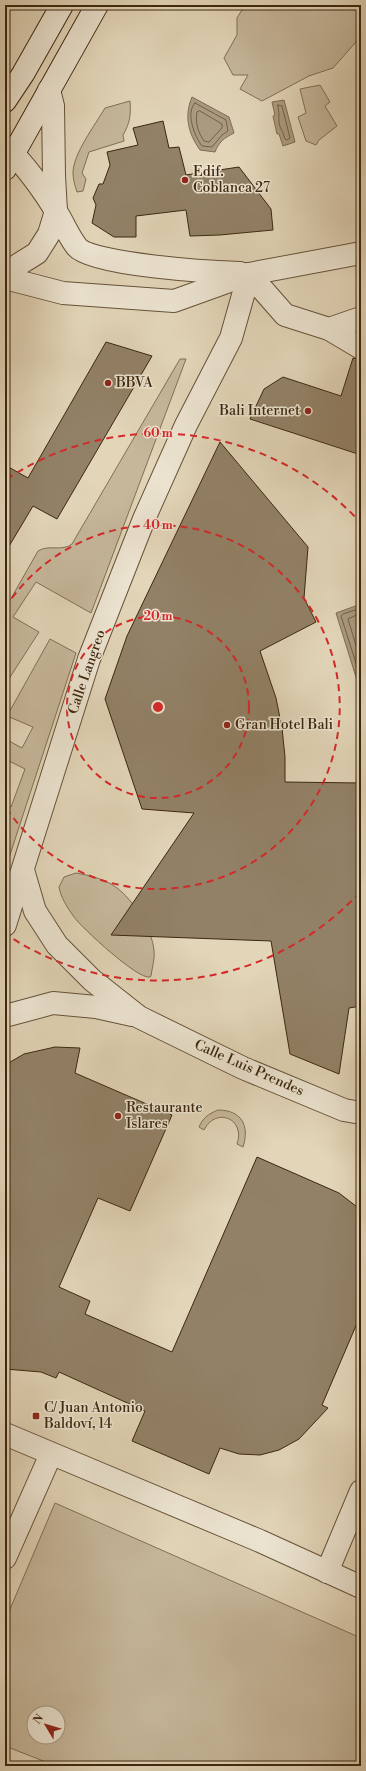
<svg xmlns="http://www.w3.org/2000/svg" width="366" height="1771" viewBox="0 0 366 1771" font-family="'Libre Bodoni',serif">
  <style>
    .green { fill: #c6b79b; stroke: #816f55; fill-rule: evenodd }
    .water { fill: #aa9a7f; stroke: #7e6c52 }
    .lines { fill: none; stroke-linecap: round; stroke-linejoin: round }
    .shore { stroke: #736047; stroke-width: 1 }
    .building { fill: #928167; stroke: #3c270f }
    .minor-casing { stroke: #665239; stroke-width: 24 }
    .secondary-casing { stroke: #3c270f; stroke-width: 24 }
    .minor { stroke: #ece4d1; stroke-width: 22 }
    .secondary { stroke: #ece4d1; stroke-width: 22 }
    .ring { fill: none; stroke: #d62828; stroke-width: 2; stroke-dasharray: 7 5 }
    .poi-dot { fill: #8f2418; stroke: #ece4d1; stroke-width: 1.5 }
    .labels { text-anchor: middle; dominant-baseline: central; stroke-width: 3; stroke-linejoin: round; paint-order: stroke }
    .poi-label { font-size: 14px; fill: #3c270f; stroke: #ece4d1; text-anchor: start }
    .street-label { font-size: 14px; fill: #3c270f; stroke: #ece4d1 }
    .centre { fill: #d62828; stroke: #ece4d1; stroke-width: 2 }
    .ring-label { font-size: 12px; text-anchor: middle; font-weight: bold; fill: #d62828; stroke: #ece4d1; stroke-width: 3; stroke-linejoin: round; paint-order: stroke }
  </style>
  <rect width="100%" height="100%" fill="#e2d5b8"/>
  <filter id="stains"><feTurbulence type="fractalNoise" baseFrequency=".005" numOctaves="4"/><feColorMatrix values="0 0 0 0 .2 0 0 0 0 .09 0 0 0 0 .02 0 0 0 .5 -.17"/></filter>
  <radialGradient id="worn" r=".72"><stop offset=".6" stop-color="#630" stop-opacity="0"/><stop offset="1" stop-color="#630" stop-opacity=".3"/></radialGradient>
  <!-- green -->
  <g class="green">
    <polygon points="245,5 361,5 361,36 358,33 356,42 333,68 309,76 262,101 240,89 248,75 233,75 224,58 237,35 237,18"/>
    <polygon points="320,85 330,102 325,106 337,126 319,140 316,145 306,141 298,117 306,113 300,89"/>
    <path d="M130,101C131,115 130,123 123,135L124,141L89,152L82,173L86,179L83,191L77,192C75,186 73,179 73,173C73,154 95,125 105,108Z"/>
    <path d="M180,359H186L91,613L36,582L13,617L39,632L5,685V609L38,551C49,544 62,552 72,544Z"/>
    <polygon points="50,639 76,653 5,870 5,803 11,807 25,769 5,759 5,746 9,741 22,748 33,727 7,716"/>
    <path d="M76,873C88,875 100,878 111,884C130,894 153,930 154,951C155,959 152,968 151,976L150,977C138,980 82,928 74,917C67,907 61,898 59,887L64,877Z"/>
    <path d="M218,1110C241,1110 250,1125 243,1147L237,1144C246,1119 216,1106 204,1130L199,1127C203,1118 208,1114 218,1110Z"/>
    <path d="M55,1503L361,1638V1766H56L5,1746V1737L7,1732L5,1731V1621ZM34,1713H58V1737H34Z"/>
  </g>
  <!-- water -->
  <g class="water">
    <path d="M192,97L229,117L234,133C224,138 219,142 215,152L200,150C188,133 184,116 192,97Z"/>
    <polygon points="284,100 295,142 283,146 279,134 277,134 273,116 275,115 272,102"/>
    <polygon points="361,604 361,693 336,613"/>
  </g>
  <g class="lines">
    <!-- shore -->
    <g class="shore">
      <path d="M195,103L226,120L228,131L222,135L212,147L202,146C195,137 185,113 195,103Z"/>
      <path d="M278,105L282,106L290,138L287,140L285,139C282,128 278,128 279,115C279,111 278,109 278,105Z"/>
      <path d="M200,111L222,124V128L209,142L204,141C198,132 195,123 197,112Z"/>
      <polyline points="361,608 343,614 341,616 361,679"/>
      <polyline points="361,613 348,619 361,662"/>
    </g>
  </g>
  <!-- building -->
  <g class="building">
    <polygon points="163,121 169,148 179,147 186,175 239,167 271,209 273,230 220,235 190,236 186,210 136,216 136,237 114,237 92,223 96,205 93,198 99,184 103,184 110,165 107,152 138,145 133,128"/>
    <polygon points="106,342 152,356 57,519 33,506 5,553 5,465 28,478"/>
    <polygon points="353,358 361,360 361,455 250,419 264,389 283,377 341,396"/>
    <polygon points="220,442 308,547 304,598 316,622 260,651 276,698 282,728 285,757 285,782 361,783 361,1006 349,1008 339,1074 290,1054 271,941 111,935 194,813 142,809 105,699 127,636"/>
    <polygon points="55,1047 80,1048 75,1073 172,1115 130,1211 98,1198 59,1287 90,1301 85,1314 172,1352 257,1157 339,1193 361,1210 361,1314 322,1405 328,1408 299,1439 279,1450 260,1455 239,1454 220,1448 209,1474 132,1441 145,1411 59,1372 56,1378 41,1372 5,1369 5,1065 24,1054"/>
  </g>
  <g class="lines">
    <!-- minor casing -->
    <g class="minor-casing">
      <g id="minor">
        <path d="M5,146C23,162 45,192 57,213C64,224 69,237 77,247C92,265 212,272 240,273"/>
        <polyline points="5,273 37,253 49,234 56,211 54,176 53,106 49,90"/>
        <polyline points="249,274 285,315 329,329 361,348"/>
        <polyline points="5,278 63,293 174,301 249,274 361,253"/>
        <polyline points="329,329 361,318"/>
        <polyline points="23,870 35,911 57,945 92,980 139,1017 243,1068 344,1110 361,1113"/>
        <polyline points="5,925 89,659 144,519 186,425 231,338 249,274"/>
        <polyline points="5,1016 53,1003 96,1007 132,1015"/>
        <polyline points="5,1434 260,1541 361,1587"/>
        <polyline points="5,1558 51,1454"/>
        <polyline points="327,1572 361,1491"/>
      </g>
    </g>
    <!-- secondary casing -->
    <g class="secondary-casing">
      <g id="secondary">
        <polyline points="5,101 23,74 62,5"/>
        <polyline points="5,169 97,5"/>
      </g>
    </g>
    <!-- minor -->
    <use href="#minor" class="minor"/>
    <!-- secondary -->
    <use href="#secondary" class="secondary"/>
  </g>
  <!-- distance rings -->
  <g class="ring">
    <circle cx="158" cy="707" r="91"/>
    <path d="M5 608A182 182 0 1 1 5 806"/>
    <path d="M360 892A274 274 0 0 1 7 935M7 479A274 274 0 0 1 360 522"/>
  </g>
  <!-- markers -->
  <g class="poi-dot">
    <circle cx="185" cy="180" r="4"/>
    <circle cx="108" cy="383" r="4"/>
    <circle cx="308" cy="411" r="4"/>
    <circle cx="227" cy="725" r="4"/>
    <circle cx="118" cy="1116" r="4"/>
    <rect x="32" y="1412" width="8" height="8" rx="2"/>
  </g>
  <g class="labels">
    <!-- poi labels -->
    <g class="poi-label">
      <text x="193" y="172">Edif.<tspan x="193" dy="16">Coblanca 27</tspan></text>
      <text x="116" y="383">BBVA</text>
      <text x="300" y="411" text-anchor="end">Bali Internet</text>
      <text x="235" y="725">Gran Hotel Bali</text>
      <text x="126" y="1108">Restaurante<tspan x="126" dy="16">Islares</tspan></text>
      <text x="44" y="1408">C/ Juan Antonio<tspan x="44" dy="16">Baldoví, 14</tspan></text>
    </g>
    <!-- street labels -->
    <g class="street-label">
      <text transform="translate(87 672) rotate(-71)">Calle Langreo</text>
      <text transform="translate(249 1068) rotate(24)">Calle Luis Prendes</text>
    </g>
  </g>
  <circle cx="158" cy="707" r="6" class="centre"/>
  <g class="ring-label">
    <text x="158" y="437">60 m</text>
    <text x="158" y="529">40 m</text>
    <text x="158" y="620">20 m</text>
  </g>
  <!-- margin -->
  <rect width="366" height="1771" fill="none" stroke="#e2d5b8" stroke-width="20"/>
  <rect x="6" y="6" width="354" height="1759" fill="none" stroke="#3c270f" stroke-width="2"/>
  <rect x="10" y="10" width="346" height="1751" fill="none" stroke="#3c270f"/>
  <!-- north arrow -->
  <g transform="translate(46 1725) rotate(308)"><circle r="19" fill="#ece4d1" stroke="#a69883"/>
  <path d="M0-3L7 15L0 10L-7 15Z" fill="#8f2418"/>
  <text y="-6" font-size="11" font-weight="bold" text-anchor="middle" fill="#3c270f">N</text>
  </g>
  <rect width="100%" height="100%" filter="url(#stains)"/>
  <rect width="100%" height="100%" fill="url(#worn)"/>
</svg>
